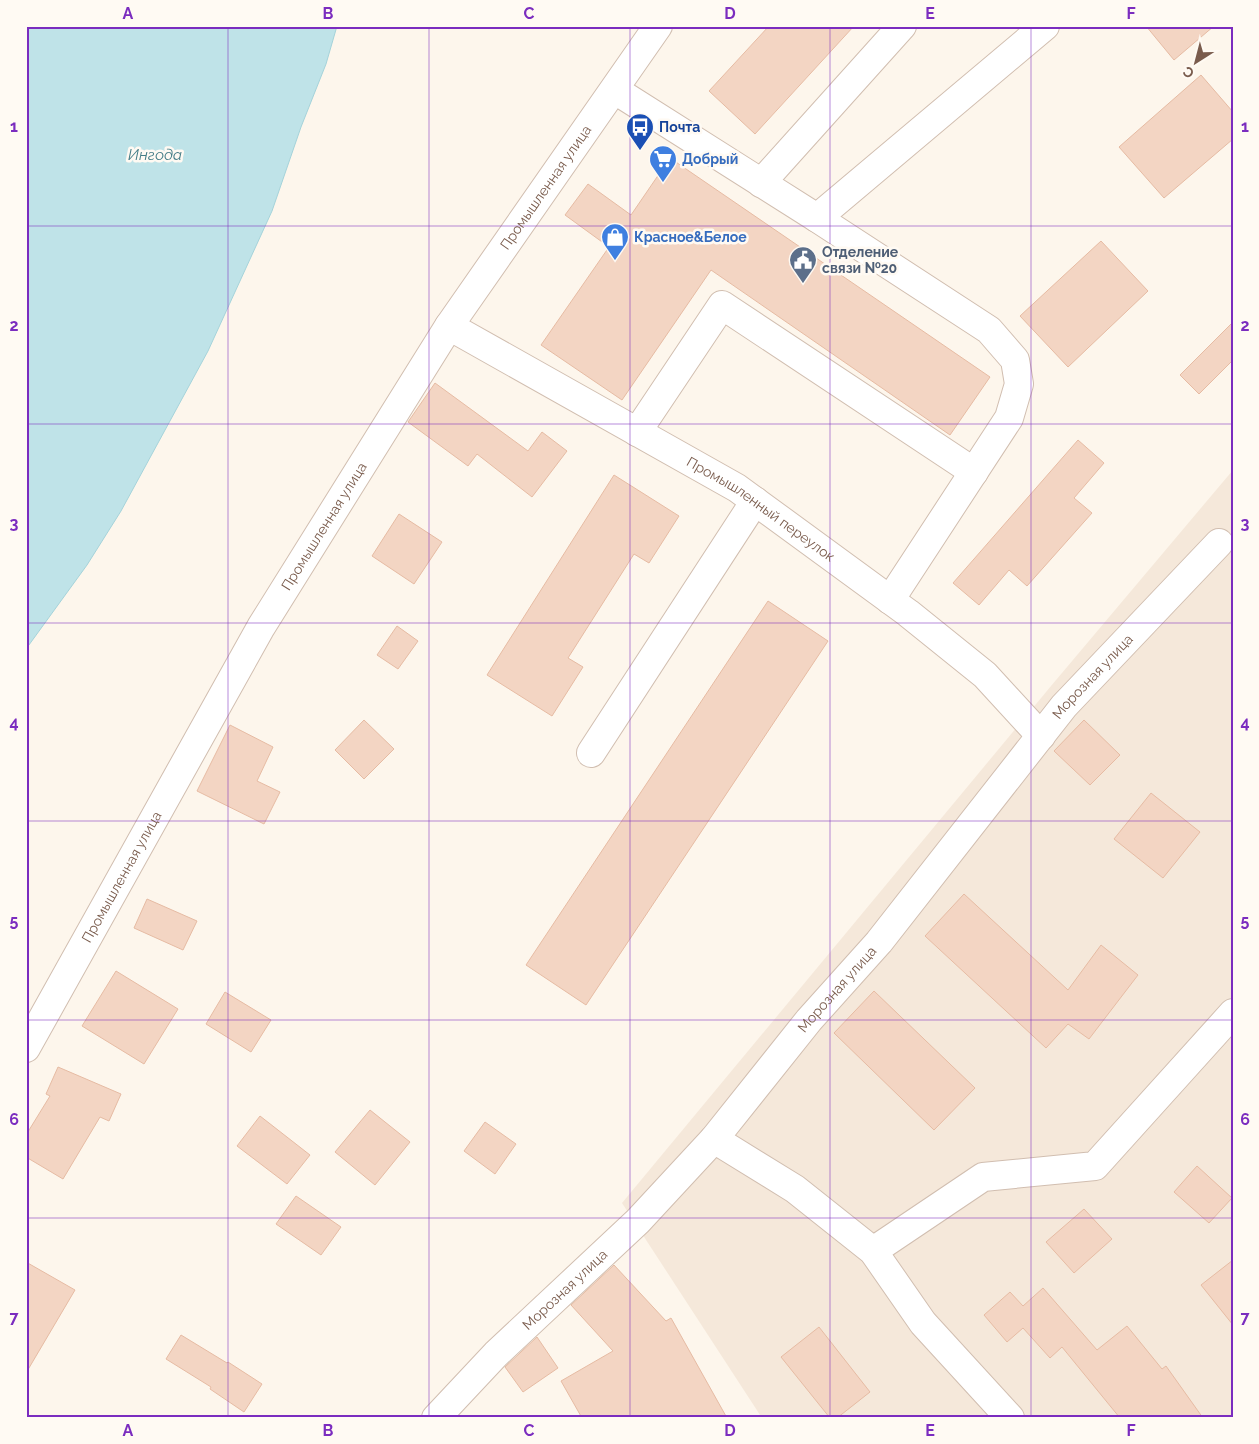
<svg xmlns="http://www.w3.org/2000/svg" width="1259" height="1444" viewBox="0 0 1259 1444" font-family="Raleway,sans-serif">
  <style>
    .residential { fill: #f5e8da }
    .water { fill: #bfe3e8; stroke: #a5d3da }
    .building { fill: #f3d5c3; stroke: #e6bba3 }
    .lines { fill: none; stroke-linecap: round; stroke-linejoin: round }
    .minor-casing { stroke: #d1beb0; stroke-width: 30 }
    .minor { stroke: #fff; stroke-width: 28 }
    .grid { fill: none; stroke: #7b2cbf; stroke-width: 1; stroke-opacity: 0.55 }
    .labels { text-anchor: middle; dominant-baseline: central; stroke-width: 5; stroke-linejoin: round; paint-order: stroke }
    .transit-label { font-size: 14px; font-weight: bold; fill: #164399; stroke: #fffaf3; text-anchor: start }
    .shop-label { font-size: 14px; font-weight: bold; fill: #366cbe; stroke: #fffaf3; text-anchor: start }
    .street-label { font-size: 14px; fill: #7a5c4d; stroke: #fffaf3 }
    .service-label { font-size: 14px; font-weight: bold; fill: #4e5e75; stroke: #fffaf3; text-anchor: start }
    .water-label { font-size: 15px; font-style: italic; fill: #437c86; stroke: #fffaf3 }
    .neatline { fill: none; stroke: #7b2cbf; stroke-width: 2 }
    .grid-label { font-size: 16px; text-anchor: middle; font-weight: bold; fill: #7b2cbf }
  </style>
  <rect width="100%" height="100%" fill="#fdf6ec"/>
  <!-- residential -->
  <polygon class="residential" points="1233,470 1233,1418 762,1418 622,1203 1051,686"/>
  <!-- water -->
  <polygon class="water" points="26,26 337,26 326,64 301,127 272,211 208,351 121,511 87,565 26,649"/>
  <!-- building -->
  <g class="building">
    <polygon points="769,26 854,26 755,134 709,91"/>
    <polygon points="1146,26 1214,26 1174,60"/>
    <polygon points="1201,75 1233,112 1233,139 1164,198 1119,147"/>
    <polygon points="670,158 990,377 950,435 711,270 622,400 541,345 609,247 565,215 588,184 631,215"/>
    <polygon points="1101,241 1148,291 1068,367 1020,316"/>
    <polygon points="1233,322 1233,360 1199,394 1180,375"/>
    <polygon points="435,383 528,451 542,432 567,451 532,497 477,454 468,466 408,422"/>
    <polygon points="1078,440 1104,463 1074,498 1092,513 1027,586 1009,570 979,605 953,583"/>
    <polygon points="614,475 679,516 649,563 634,554 568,658 583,667 552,716 487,675"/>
    <polygon points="399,514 442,542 414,584 372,556"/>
    <polygon points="768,601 828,641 586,1005 526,965"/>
    <polygon points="397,626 418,641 398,669 377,655"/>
    <polygon points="364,720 394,749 364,779 335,750"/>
    <polygon points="1084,720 1120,755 1090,785 1054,751"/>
    <polygon points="230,725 273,747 257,781 280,792 264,824 197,791"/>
    <polygon points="1151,793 1200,832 1163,878 1114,839"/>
    <polygon points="964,894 1068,990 1101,945 1138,975 1089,1039 1068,1024 1046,1048 925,936"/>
    <polygon points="147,899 197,921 183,950 134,928"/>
    <polygon points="116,971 178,1009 144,1064 82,1026"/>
    <polygon points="874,991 975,1088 934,1130 834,1033"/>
    <polygon points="225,992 271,1020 251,1052 206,1024"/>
    <polygon points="58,1067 121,1094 109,1121 100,1117 63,1179 26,1157 26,1135 50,1096 46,1094"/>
    <polygon points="370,1110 410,1142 375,1185 335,1152"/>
    <polygon points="260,1116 310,1155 287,1184 237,1146"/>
    <polygon points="485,1122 516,1144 495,1174 464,1151"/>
    <polygon points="1197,1166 1232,1198 1209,1223 1174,1192"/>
    <polygon points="296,1196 341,1227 321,1255 276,1224"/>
    <polygon points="1084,1209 1112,1239 1074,1273 1046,1242"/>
    <polygon points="1233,1260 1233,1325 1201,1285"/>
    <polygon points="26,1262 75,1290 26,1373"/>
    <polygon points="614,1265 666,1321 671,1318 727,1418 582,1418 561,1381 613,1351 571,1305"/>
    <polygon points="1043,1288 1097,1350 1127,1326 1162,1369 1166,1366 1203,1418 1120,1418 1062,1347 1050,1358 1023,1328 1007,1342 984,1315 1010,1292 1023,1306"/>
    <polygon points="819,1327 870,1392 837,1418 830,1418 781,1357"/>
    <polygon points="181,1335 227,1363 228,1362 262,1384 244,1412 210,1389 211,1387 166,1359"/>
    <polygon points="537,1337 558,1368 523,1392 505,1367"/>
  </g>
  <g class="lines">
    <!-- minor casing -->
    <g class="minor-casing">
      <g id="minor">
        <polyline points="615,90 817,218 1045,26"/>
        <polyline points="761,183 902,26"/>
        <polyline points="817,218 989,330 1015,360 1019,384 1009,418 890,600"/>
        <path id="s1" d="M449,326L737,488L908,613L985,675L1041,736"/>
        <polyline points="637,432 722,305 974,472"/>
        <polyline points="591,753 755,501"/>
        <path id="s2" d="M26,1048L261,627L449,326L658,26"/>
        <polyline points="714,1139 795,1189 873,1251 923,1323 1010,1418"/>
        <polyline points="873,1251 983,1177 1095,1166 1233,1013"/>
        <path id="s3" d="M436,1418L496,1354L638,1221L714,1139L809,1020L879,942L1064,706L1219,543"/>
      </g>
    </g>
    <!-- minor -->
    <use href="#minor" class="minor"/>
  </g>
  <!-- grid -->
  <path class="grid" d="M228,26V1418M429,26V1418M630,26V1418M830,26V1418M1031,26V1418M26,226H1233M26,424H1233M26,623H1233M26,821H1233M26,1020H1233M26,1218H1233"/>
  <!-- icons -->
  <defs>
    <g id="bus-pin" transform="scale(1.4375)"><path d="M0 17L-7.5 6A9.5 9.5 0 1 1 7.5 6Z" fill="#1a4fb4" stroke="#fffaf3"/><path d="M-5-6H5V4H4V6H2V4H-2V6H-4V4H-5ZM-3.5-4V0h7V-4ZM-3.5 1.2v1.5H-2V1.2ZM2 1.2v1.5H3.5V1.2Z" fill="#fff"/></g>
    <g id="supermarket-pin" transform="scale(1.4375)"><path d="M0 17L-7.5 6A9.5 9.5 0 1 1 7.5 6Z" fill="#3f7fe0" stroke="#fffaf3"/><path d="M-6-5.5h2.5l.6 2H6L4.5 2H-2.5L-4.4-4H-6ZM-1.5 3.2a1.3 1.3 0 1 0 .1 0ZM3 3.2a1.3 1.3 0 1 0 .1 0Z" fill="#fff"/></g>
    <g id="shop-pin" transform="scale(1.4375)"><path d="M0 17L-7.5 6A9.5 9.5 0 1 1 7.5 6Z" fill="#3f7fe0" stroke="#fffaf3"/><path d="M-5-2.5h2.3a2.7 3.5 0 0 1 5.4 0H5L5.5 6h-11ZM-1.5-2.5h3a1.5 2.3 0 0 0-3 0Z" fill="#fff"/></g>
    <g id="civic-pin" transform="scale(1.4375)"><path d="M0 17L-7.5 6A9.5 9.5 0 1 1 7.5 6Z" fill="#5c6f8a" stroke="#fffaf3"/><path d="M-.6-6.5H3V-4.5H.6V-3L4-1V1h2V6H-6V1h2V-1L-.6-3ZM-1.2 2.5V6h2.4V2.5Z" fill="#fff"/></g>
  </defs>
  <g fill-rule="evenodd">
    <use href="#bus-pin" x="640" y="127"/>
    <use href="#supermarket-pin" x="663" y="159"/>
    <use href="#shop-pin" x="615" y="237"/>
    <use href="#civic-pin" x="803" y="260"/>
  </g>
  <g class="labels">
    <!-- transit labels -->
    <g class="transit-label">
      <text x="659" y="127">Почта</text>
    </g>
    <!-- shop labels -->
    <g class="shop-label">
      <text x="682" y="159">Добрый</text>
      <text x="634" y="237">Красное&amp;Белое</text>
    </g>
    <!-- street labels -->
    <g class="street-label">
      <text stroke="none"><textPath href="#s2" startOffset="1006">Промышленная улица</textPath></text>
      <text stroke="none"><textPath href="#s1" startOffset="362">Промышленный переулок</textPath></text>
      <text stroke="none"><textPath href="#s2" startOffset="601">Промышленная улица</textPath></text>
      <text stroke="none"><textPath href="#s3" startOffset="992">Морозная улица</textPath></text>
      <text stroke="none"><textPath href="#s2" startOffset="196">Промышленная улица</textPath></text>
      <text stroke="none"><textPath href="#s3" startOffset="588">Морозная улица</textPath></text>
      <text stroke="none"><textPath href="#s3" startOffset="182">Морозная улица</textPath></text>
    </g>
    <!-- service labels -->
    <g class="service-label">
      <text x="822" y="252">Отделение<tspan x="822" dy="16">связи №20</tspan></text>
    </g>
    <!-- water labels -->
    <g class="water-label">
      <text x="155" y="155">Ингода</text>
    </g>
  </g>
  <!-- border -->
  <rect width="1259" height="1444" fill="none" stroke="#fffaf3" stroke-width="55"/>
  <!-- north arrow -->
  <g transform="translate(1196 62) rotate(216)" stroke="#fffaf3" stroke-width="4" paint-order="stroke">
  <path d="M0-4L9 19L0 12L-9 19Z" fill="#7a5c4d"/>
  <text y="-8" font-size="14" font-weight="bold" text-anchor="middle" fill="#7a5c4d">С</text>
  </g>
  <rect x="28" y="28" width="1204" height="1388" class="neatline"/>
  <g class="grid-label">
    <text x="128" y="19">A</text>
    <text x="328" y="19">B</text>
    <text x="529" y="19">C</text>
    <text x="730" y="19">D</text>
    <text x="930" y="19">E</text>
    <text x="1131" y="19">F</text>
    <text x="14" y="132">1</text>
    <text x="1245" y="132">1</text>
    <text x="14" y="331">2</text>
    <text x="1245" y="331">2</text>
    <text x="14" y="529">3</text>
    <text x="1245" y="529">3</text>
    <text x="14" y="728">4</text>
    <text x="1245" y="728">4</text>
    <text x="14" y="926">5</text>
    <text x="1245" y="926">5</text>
    <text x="14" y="1125">6</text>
    <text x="1245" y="1125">6</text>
    <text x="14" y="1323">7</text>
    <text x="1245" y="1323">7</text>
    <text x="128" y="1436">A</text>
    <text x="328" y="1436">B</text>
    <text x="529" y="1436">C</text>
    <text x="730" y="1436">D</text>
    <text x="930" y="1436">E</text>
    <text x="1131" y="1436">F</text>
  </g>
</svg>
